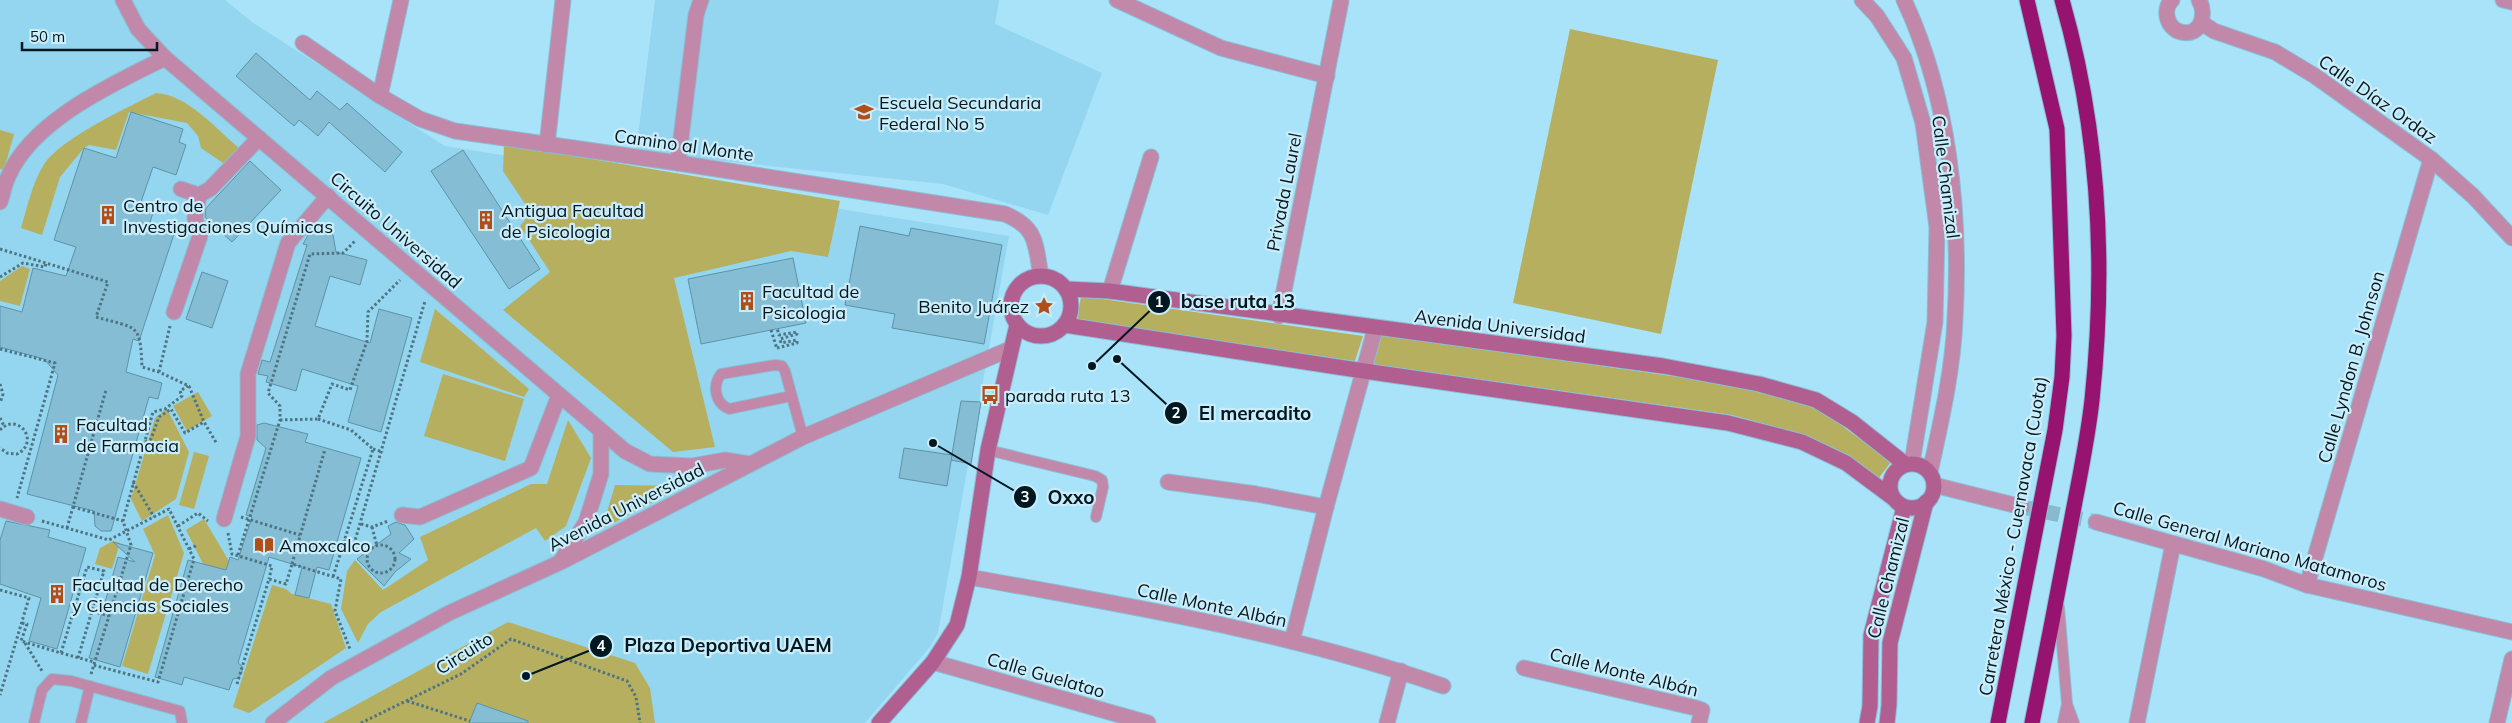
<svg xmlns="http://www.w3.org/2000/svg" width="2512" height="723" viewBox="0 0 2512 723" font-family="Mulish,sans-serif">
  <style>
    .built { fill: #94d6ef }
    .green { fill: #b6af60 }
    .building { fill: #85bed4; stroke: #5b93a8 }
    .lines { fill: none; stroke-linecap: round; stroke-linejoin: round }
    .street-tunnel { stroke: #88bace; stroke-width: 15; stroke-dasharray: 15 8; stroke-linecap: butt }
    .lane-casing { stroke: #8bbed3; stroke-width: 12 }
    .street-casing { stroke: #8bbed3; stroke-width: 17 }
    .secondary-casing { stroke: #8bbed3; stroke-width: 17 }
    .highway-casing { stroke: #8bbed3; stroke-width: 17 }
    .path { stroke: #4e7483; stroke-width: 3; stroke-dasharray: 2.5 2.5; stroke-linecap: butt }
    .lane { stroke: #c188a9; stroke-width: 10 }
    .street { stroke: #c188a9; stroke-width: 15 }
    .secondary { stroke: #b15e91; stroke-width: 15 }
    .highway { stroke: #971370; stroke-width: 15 }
    .labels { text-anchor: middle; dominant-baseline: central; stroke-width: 4.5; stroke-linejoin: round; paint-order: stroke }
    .street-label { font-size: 18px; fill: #021820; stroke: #cbedfa }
    .poi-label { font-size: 18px; fill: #021820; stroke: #cbedfa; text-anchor: start }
    .leader { fill: none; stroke: #021820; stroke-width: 2 }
    .callout-dot { fill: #021820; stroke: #cbedfa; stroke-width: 2 }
    .mark-label { font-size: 15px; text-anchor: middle; font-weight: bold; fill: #fff }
    .callout-label { font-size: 19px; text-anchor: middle; font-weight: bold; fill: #021820; stroke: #cbedfa; stroke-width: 4.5; stroke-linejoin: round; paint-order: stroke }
  </style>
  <rect width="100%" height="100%" fill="#a9e3fa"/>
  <!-- built -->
  <g class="built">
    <polygon points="0,0 225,0 252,22 445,146 1009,236 938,633 930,647 865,723 0,723"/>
    <polygon points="655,0 999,0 995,24 1102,73 1048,215 943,184 636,152"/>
  </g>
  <!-- green -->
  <g class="green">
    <polygon points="1570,29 1718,60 1661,334 1513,303"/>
    <path d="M156,93C188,95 215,128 239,148L234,157L223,163L201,148L198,136L187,123L129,112L116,150L89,145L84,148L60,177L42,235L21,228C27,208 32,184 43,166C59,139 127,108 156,93Z"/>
    <polygon points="0,130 14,134 4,170 0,169"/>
    <polygon points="504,144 840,201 828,257 791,251 674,278 715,447 673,452 503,310 550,272 520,226 531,213 503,171"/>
    <polygon points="22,266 30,269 20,306 0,301 0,281"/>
    <polygon points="1081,296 1363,336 1355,361 1077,322"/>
    <polygon points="435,309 529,389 524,397 420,362"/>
    <polygon points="1382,335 1735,385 1818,408 1891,462 1878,479 1810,437 1732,415 1372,364"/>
    <polygon points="443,374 524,399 505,461 424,436"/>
    <polygon points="198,392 212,416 187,431 173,406"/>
    <polygon points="167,409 189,452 176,499 142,521 131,499 155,418"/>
    <polygon points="568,420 591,458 566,526 545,541 536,528 381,612 368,624 358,643 341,609 347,571 355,560 383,590 428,560 420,537 531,484 547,484"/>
    <polygon points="194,452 209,456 194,509 179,505"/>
    <polygon points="615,485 683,486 602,529"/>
    <polygon points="168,515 184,553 148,674 122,666 155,555 143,529"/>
    <polygon points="204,519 229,561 226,570 203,564 186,530"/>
    <polygon points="113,541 120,543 112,569 95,564 100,548"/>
    <polygon points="272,585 286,589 292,594 331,604 346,648 249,713 233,707"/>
    <polygon points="508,622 635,663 650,688 655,723 323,723"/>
  </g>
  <!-- building -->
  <g class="building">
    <polygon points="256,53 310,100 317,91 340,110 347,103 402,152 385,172 329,122 318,136 299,120 294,126 236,76"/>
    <polygon points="131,112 183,129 179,142 186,145 176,175 153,167 141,202 155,207 150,222 175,231 139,341 133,339 126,372 162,383 158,399 149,397 111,531 101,531 95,526 94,511 27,494 58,375 44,359 0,347 0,306 22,312 33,268 66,276 76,247 54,240 84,148 116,158"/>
    <polygon points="463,150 540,269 509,289 431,171"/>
    <polygon points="250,161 281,190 232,242 205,217 206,208"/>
    <polygon points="860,226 909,236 911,228 1002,245 984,344 892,328 895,314 845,305"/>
    <polygon points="311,230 330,232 333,235 336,252 367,260 360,285 330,276 315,326 370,343 379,309 412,318 381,432 348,422 358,386 302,369 296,391 266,382 268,376 258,374 262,360 270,362 307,245 303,244"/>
    <polygon points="793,258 806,323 701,344 688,279"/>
    <polygon points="202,272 228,281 212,328 186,319"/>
    <polygon points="961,401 981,402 971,464 951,460"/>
    <polygon points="264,423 308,434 305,442 361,458 329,570 317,567 309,598 295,595 302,567 269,557 238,663 242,666 242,673 238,678 233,679 229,690 184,677 182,685 155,677 188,560 226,570 230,557 238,560 252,517 246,515 266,448 257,440 257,425"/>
    <polygon points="904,448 952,455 947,486 899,478"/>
    <polygon points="6,521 50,530 48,537 86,548 57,649 29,641 41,598 0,584 0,540"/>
    <polygon points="396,522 405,525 414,539 399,553 411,559 395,572 384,586 357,559 391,534 388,526"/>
    <polygon points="113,542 153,553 120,667 89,658 118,557 135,562"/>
    <polygon points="477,703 528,721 528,723 469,723"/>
  </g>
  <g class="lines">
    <!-- street-tunnel -->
    <polyline class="street-tunnel" points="2022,507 2096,522"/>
    <!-- lane casing -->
    <g class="lane-casing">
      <g id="lane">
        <path d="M791,396L729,409C715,403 712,386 721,374L775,365L782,366L785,371L803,437"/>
        <polyline points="988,450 1095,476 1102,480 1103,487 1096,517"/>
        <polyline points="2059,607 2067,704 2063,723"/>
        <polyline points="2067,704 2074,723"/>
        <polyline points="34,723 42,690 52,679 71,681 180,711 182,723"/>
        <polyline points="81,723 90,686"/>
      </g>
    </g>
    <!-- street casing -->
    <g class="street-casing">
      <g id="street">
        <polyline points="123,0 138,29 165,58 625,451 650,464 692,466 725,460 750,464"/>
        <polyline points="1117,0 1221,48 1327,76"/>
        <polyline points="1862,0 1877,16 1904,58 1923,123 1937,227 1935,322 1912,463"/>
        <path d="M1904,0C1949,96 1961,213 1955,319C1953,370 1941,422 1930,472"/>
        <path d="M2172,0C2162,9 2167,29 2181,32C2201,37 2207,14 2199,0"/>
        <polyline points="2503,0 2512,2"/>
        <polyline points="2202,23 2214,31 2275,52 2315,76 2431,159 2473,196 2512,238"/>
        <path d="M303,43L380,96L420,119L455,131L678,163L1005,214C1038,228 1035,244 1041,276"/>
        <polyline points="380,96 401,0"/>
        <polyline points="547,145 563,0"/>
        <polyline points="678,163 696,15 701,0"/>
        <polyline points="181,189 199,195 210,189 259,138"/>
        <path d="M0,202C3,194 4,185 8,177C32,120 113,84 165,58"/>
        <polyline points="1110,291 1151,157"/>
        <polyline points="174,312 200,236 195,218 199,195"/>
        <polyline points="1279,316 1341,1"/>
        <polyline points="1168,482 1256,494 1326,507"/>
        <polyline points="1934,485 2022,507"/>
        <polyline points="0,509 27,517"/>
        <polyline points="402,515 420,517 531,468 559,395"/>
        <polyline points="224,519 248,436 248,374 288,243 328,196"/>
        <polyline points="2096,522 2264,569 2307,585 2512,632"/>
        <polyline points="561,561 586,522 601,474 601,432"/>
        <path d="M969,577C1128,606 1290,632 1443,686"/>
        <polyline points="2307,585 2431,159"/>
        <polyline points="1292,641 1326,507 1375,329"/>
        <polyline points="933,662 1148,723"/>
        <polyline points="1524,668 1696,708 1702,710 1699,723"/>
        <polyline points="273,723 331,678 449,613 561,562 803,437 1010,349"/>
        <polyline points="1387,723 1401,671"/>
        <polyline points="2137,723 2173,544"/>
        <polyline points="2497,723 2512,659"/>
      </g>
    </g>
    <!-- secondary casing -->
    <g class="secondary-casing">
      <g id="secondary">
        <circle cx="1041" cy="306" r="30"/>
        <polyline points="1066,289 1110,291 1663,366 1759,384 1816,400 1852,422 1905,464"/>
        <polyline points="1065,325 1364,371 1728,423 1802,442 1846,463 1893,498"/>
        <circle cx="1912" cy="486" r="22"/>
        <polyline points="879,723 933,662 957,625 969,577 988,450 1017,325"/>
        <polyline points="1867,723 1870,706 1871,635 1904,507"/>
        <polyline points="1887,723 1889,705 1890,643 1926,502"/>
      </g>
    </g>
    <!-- highway casing -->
    <g class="highway-casing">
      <g id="highway">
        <polyline points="1998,723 2055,430 2062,377 2064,336 2057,129 2027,0"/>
        <path d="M2032,723C2046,653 2060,582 2073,512C2080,475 2088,437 2092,400C2106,267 2099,129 2062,0"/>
      </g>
    </g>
    <!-- path -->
    <g class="path">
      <path d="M0,249L108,282L96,317C138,329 140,322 142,367L159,372L189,386L204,422L217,444"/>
      <polyline points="0,277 23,263 45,267 46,263"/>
      <polyline points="771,330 777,349"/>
      <polyline points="777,348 797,343 797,340 781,343 780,339 797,334 797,332 779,335 777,328"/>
      <polyline points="0,349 55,363 17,498"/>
      <polyline points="159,372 170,326"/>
      <polyline points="0,384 3,394 0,403"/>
      <polyline points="0,418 4,426"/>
      <polyline points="318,419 351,430 373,449 333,577"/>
      <polyline points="280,420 318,419 332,384 350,390 367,341 368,312 400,280"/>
      <path d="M0,430C18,411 41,442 17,454L7,453L0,448"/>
      <polyline points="145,442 151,439 159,417 171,409 185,433 204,422"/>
      <polyline points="373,449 383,452"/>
      <polyline points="133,482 154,517"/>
      <polyline points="73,507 123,521"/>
      <polyline points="241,517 300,535"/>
      <polyline points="42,521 109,540 169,509 194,559 158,682 93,665"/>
      <polyline points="361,524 372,527 388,521"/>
      <polyline points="178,526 198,513 208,521"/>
      <polyline points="372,527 377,546"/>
      <polyline points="67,528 106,390"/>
      <polyline points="228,533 232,554 272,566 269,579"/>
      <polyline points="344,541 354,544 425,301"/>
      <circle cx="381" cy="559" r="14"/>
      <polyline points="189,549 198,545"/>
      <polyline points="238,555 280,420 280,406 268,393 310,254 343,253 355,241"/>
      <polyline points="292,564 325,449"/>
      <polyline points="0,590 29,598 0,695"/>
      <polyline points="22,623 27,624 21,641 61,653 87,567 104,571 92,611 109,616"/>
      <polyline points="25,643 42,671"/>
      <polyline points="61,653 94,662"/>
      <polyline points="78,658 92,611"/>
      <polyline points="91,674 131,545 123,521 153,412 165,409 182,396 180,391 188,386"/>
      <polyline points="237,684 269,579 286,584 292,564 341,579 335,611 350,649"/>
      <polyline points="407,701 470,721"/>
      <polyline points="361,723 461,674 511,639 627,681 636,697 640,723"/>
    </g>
    <!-- lane -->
    <use href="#lane" class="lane"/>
    <!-- street -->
    <use href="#street" class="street"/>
    <!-- secondary -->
    <use href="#secondary" class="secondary"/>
    <!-- highway -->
    <use href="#highway" class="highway"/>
  </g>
  <!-- icons -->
  <defs>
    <g id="school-bare" transform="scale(1.5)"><path d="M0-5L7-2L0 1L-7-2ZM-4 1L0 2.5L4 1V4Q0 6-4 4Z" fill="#b14d19" stroke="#cbedfa" stroke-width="2.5" paint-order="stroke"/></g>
    <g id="building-bare" transform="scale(1.5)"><path d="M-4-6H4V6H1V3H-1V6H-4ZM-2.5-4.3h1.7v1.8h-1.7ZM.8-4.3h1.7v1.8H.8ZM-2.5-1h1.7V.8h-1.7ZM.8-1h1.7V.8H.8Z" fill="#b14d19" stroke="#cbedfa" stroke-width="2.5" paint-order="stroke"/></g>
    <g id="sight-bare" transform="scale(1.5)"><path d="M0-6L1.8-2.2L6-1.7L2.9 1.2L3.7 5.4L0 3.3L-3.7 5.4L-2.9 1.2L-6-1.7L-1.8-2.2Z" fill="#b14d19" stroke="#cbedfa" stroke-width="2.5" paint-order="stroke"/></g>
    <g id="bus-bare" transform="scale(1.5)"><path d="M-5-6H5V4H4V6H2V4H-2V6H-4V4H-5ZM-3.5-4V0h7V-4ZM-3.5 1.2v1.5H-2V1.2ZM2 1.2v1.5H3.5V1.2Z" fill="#b14d19" stroke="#cbedfa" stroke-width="2.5" paint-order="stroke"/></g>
    <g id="library-bare" transform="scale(1.5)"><path d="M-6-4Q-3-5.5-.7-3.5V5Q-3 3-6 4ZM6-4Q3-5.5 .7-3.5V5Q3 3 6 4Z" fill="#b14d19" stroke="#cbedfa" stroke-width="2.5" paint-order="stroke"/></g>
  </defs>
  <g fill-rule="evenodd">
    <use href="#school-bare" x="864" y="112"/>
    <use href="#building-bare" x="108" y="215"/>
    <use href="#building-bare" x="486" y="220"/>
    <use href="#building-bare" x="747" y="301"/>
    <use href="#sight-bare" x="1044" y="306"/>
    <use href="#bus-bare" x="990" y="395"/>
    <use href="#building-bare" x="61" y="434"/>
    <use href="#library-bare" x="264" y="545"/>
    <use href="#building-bare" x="57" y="594"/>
  </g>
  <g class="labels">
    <!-- street labels -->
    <g class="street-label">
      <text transform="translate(2378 99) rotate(35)">Calle Díaz Ordaz</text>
      <text transform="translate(684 145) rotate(8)">Camino al Monte</text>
      <text transform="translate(1946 177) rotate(83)">Calle Chamizal</text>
      <text transform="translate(1284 192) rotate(-79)">Privada Laurel</text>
      <text transform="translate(396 230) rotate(41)">Circuito Universidad</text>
      <text transform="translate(1500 326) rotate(7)">Avenida Universidad</text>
      <text transform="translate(2351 367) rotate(-74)">Calle Lyndon B. Johnson</text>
      <text transform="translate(626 507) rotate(-27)">Avenida Universidad</text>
      <text transform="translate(2013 536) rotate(-80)">Carretera México - Cuernavaca (Cuota)</text>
      <text transform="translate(2250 546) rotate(16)">Calle General Mariano Matamoros</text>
      <text transform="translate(1888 578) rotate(-76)">Calle Chamizal</text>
      <text transform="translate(1212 605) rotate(12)">Calle Monte Albán</text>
      <text transform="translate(464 653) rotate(-32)">Circuito</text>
      <text transform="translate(1624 672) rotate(14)">Calle Monte Albán</text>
      <text transform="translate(1046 675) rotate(16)">Calle Guelatao</text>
    </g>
    <!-- poi labels -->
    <g class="poi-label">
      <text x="879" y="102">Escuela Secundaria<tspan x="879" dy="21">Federal No 5</tspan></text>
      <text x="123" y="205">Centro de<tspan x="123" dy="21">Investigaciones Químicas</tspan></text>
      <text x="501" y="210">Antigua Facultad<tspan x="501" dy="21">de Psicologia</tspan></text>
      <text x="762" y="291">Facultad de<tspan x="762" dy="21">Psicologia</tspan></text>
      <text x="1029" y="306" text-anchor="end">Benito Juárez</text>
      <text x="1005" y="395">parada ruta 13</text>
      <text x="76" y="424">Facultad<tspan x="76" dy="21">de Farmacia</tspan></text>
      <text x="279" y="545">Amoxcalco</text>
      <text x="72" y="584">Facultad de Derecho<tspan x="72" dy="21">y Ciencias Sociales</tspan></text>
    </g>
  </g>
  <!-- callouts -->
  <path class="leader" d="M1092 366L1159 302M1117 359L1176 413M933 443L1025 497M526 676L601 646"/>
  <g class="callout-dot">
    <circle cx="1092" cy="366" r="5"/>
    <circle cx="1117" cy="359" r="5"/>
    <circle cx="933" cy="443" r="5"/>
    <circle cx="526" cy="676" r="5"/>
    <circle cx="1159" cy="302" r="12"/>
    <circle cx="1176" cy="413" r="12"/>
    <circle cx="1025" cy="497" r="12"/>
    <circle cx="601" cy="646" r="12"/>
  </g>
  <g class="mark-label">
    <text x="1159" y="307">1</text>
    <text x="1176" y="418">2</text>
    <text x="1025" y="502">3</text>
    <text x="601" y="651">4</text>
  </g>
  <g class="callout-label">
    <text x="1238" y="308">base ruta 13</text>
    <text x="1255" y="420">El mercadito</text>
    <text x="1071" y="504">Oxxo</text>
    <text x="728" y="652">Plaza Deportiva UAEM</text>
  </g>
  <!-- scale -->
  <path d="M22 42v8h135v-8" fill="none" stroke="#021820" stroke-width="2.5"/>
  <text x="30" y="42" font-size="15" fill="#021820" stroke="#cbedfa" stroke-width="4" paint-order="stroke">50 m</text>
</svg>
